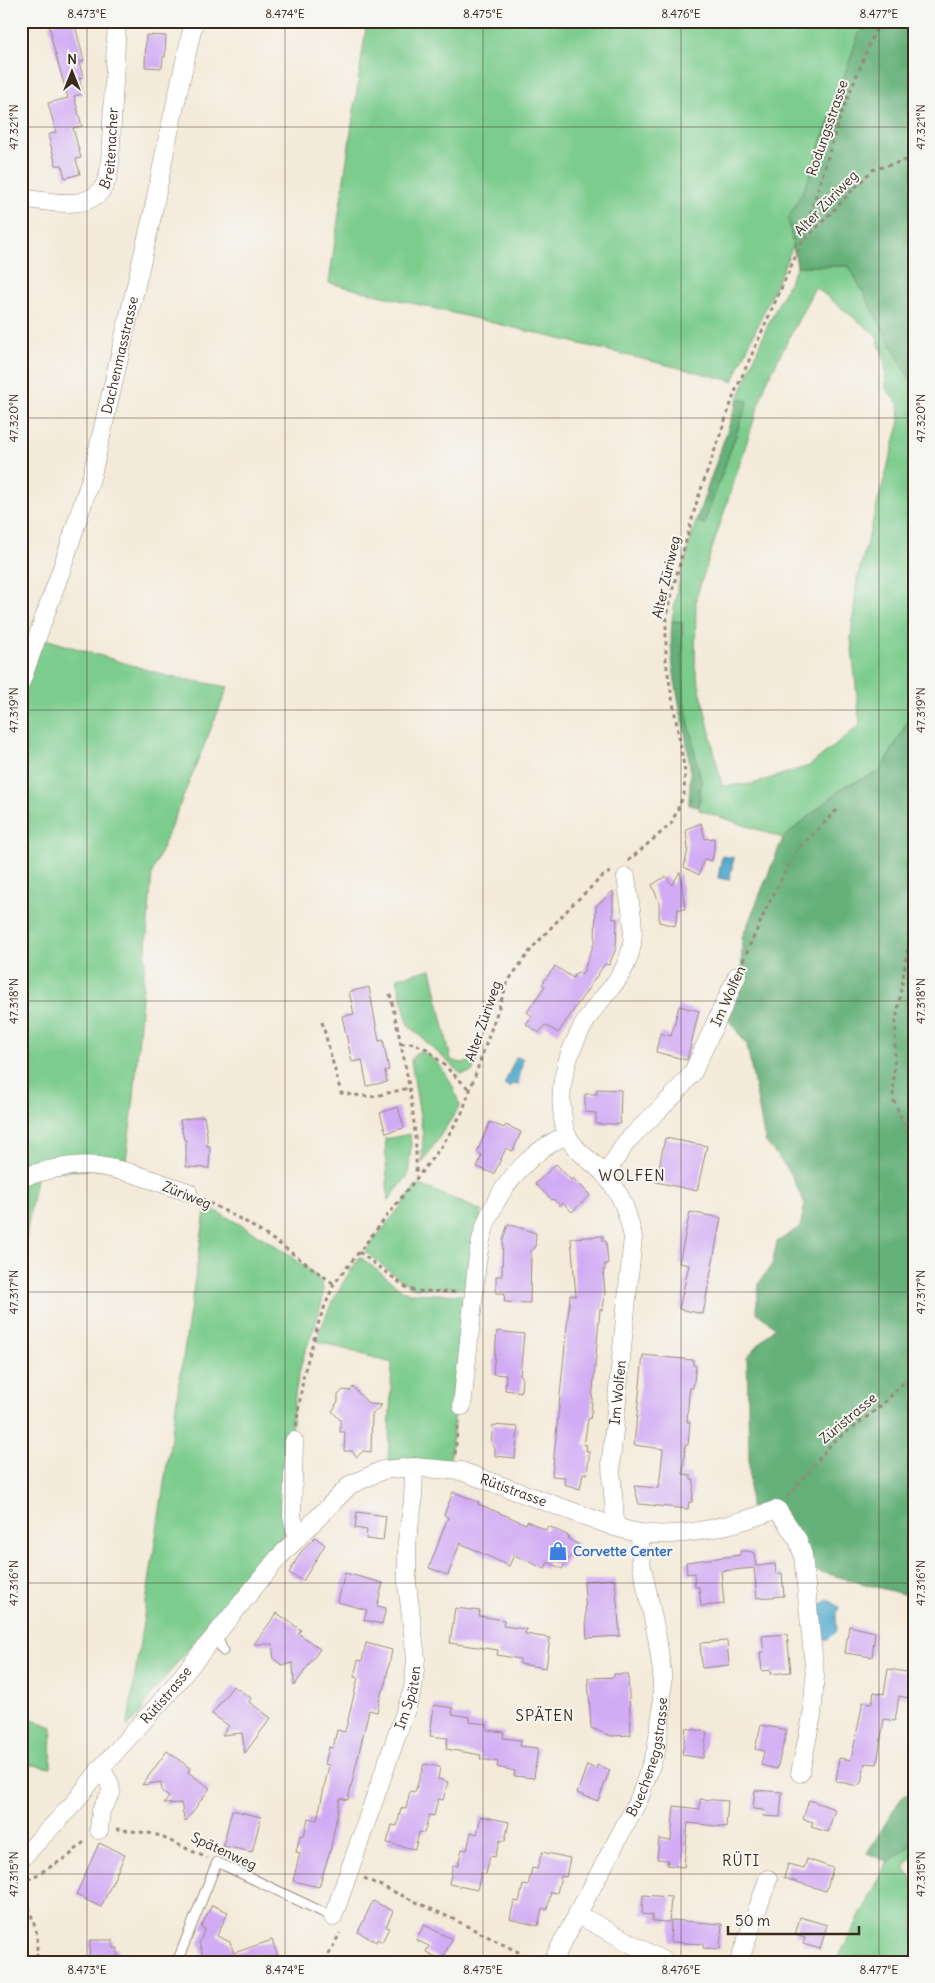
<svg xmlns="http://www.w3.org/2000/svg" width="935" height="1983" viewBox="0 0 935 1983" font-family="Delius,sans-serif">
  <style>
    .green { fill: #7bcc8d; stroke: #5b7b56; fill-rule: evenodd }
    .forest { fill: #64b078; stroke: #506d4b }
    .water { fill: #4ea9cc; stroke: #446a75 }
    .building { fill: #d1abf4 }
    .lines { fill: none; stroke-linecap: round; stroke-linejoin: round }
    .service-casing { stroke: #988a7c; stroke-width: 11 }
    .minor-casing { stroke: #988a7c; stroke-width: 19 }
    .path { stroke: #988a7c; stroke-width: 3; stroke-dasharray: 4 4; stroke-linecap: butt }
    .service { stroke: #fff; stroke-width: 9 }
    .minor { stroke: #fff; stroke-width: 18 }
    .ticks { fill: none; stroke: #3b2a1e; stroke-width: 1; stroke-opacity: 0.45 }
    .labels { text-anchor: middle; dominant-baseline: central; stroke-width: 4; stroke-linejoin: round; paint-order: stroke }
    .street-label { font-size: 14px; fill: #3b2a1e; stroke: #f6f6f2 }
    .shop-label { font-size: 14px; font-weight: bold; fill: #366cbe; stroke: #f6f6f2; text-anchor: start }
    .neighbourhood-label { font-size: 15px; letter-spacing: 1px; fill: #3b2a1e; stroke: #f6f6f2 }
    .neatline { fill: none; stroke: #3b2a1e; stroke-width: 2 }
    .ticks-label { font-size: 12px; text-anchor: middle; fill: #3b2a1e }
  </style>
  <rect width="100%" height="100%" fill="#f6f6f2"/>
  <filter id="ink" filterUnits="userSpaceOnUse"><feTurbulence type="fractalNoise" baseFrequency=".02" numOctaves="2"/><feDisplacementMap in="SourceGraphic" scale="10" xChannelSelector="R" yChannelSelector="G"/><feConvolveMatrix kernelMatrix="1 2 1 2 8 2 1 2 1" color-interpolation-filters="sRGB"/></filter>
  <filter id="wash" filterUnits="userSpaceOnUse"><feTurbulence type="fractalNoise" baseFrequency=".0096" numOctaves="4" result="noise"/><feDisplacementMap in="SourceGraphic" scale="20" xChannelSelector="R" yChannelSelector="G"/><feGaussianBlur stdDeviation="1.12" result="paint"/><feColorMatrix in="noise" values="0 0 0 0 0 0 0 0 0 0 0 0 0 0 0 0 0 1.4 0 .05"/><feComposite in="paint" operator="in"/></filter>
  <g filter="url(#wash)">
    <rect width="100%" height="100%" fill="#f4ead9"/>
    <!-- green -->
    <g class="green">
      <polygon points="363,21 864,21 808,181 789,219 793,246 733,381 329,283 366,28"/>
      <path d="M797,266H849L914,387V710L880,772L845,786L783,838L699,810L701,781L684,701L682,622L672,621L677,589L696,521L704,524L748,401L738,399L766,329ZM815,287L876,335L885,361L886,389L899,405L900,421L857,579L851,638L860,725L809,766L752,784L722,786L695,667L696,598L766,383Z"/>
      <polygon points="42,638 171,677 228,687 152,873 134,1097 125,1168 21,1173 21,698"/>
      <path d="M431,969L451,1060C461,1064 469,1064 478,1059L472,1072L461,1074L408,1025L397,978Z"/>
      <path d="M421,1051C444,1063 452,1083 460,1106L422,1163L423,1135L411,1060L416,1053Z"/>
      <polygon points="410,1134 411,1146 408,1175 388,1201 385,1139"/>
      <polygon points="36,1178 21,1267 21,1183"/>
      <polygon points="418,1184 482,1211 469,1288 416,1288 409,1286 365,1252"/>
      <path d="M206,1206C228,1217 315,1265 322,1285C328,1299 305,1348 301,1365C293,1397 291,1430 289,1463C288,1486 289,1509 283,1531C276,1554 259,1570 245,1588L239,1587L151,1695L141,1712L127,1728Z"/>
      <path d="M360,1257L402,1290L409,1293L467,1295L450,1461L388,1463L392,1363L317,1341C326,1310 341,1284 360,1257Z"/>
      <polygon points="21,1714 52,1727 51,1768 21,1763"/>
      <polygon points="911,1845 914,1847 914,1855 904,1867 914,1882 914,1962 836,1962 888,1862"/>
    </g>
    <!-- forest -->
    <g class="forest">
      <polygon points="863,21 914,21 914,387 849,266 797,266 788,219 808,181"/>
      <polygon points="738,399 748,401 704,524 696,521"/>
      <path d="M672,621L682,622L684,701L701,781L698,807L689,805C689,793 691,779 690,767C685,717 667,670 672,621Z"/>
      <polygon points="914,710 914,1597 813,1570 773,1504 750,1508 747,1357 775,1327 756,1312 759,1283 772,1264 777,1242 800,1227 805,1204 789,1171 765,1141 747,1045 728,1019 741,989 742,938 783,838 845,786 880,772"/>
      <polygon points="914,1790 914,1846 911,1845 888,1862 867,1853 903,1795"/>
    </g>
    <!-- water -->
    <g class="water">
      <polygon points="722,856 734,858 729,880 718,878"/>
      <polygon points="516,1057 523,1059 518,1085 512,1084 509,1088 504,1085"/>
      <polygon points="828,1599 839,1607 836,1614 837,1631 829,1639 822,1639 819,1606"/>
    </g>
    <g id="blocks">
      <!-- building -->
      <g class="building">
        <polygon points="56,21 74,21 84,61 79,62 83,77 79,78 83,94 74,96 82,126 73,128 81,158 76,159 80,174 65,178 62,165 56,165 48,135 56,132 48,103 68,98 51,38 52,37 49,25 56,23"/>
        <polygon points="146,35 166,36 165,57 163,57 162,68 145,67"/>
        <polygon points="701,823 705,839 714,838 714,850 712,861 704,859 699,875 684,867 688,849 686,829"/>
        <polygon points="680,872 685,909 678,909 675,926 659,922 659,902 652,885 666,876 672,885"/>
        <polygon points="613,891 613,919 617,919 616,948 609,965 605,964 558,1033 545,1025 539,1033 526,1024 532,1016 527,1012 545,986 542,984 555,966 573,978 577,972 582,975 595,941 596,906"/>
        <polygon points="369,987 379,1041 383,1040 389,1070 385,1071 387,1082 367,1086 362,1060 352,1062 342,1016 354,1014 349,992"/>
        <polygon points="679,1006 699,1011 687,1060 656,1052 660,1033 671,1036"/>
        <polygon points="597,1089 621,1090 620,1124 596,1124 596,1113 585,1112 585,1094 597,1094"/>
        <polygon points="398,1107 404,1128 386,1133 380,1113"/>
        <polygon points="204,1116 207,1134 207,1146 210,1146 209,1168 186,1167 186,1140 184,1140 180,1120"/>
        <polygon points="490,1122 504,1128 506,1125 521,1132 513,1151 506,1148 494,1174 477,1167 482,1155 477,1152"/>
        <polygon points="665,1138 707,1146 697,1191 656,1182"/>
        <polygon points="556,1164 571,1180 573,1178 590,1195 572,1212 563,1203 560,1206 553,1199 552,1200 535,1184"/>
        <polygon points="690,1212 721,1218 703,1314 679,1309 689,1265 679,1263"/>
        <polygon points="508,1224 536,1233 535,1248 531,1251 530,1303 504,1302 505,1293 496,1293 496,1276 502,1276 503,1239"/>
        <polygon points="603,1236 603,1241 606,1241 608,1264 605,1264 605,1270 603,1270 605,1293 603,1310 600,1309 591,1413 590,1419 588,1419 584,1445 587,1445 586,1451 589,1451 589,1458 587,1474 583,1473 580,1489 564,1484 565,1477 552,1476 570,1295 576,1296 571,1238"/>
        <polygon points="497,1331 524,1334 520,1376 522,1376 521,1392 505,1390 506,1375 493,1374"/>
        <polygon points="643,1355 693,1360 693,1365 696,1366 693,1388 690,1388 689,1394 687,1422 690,1422 688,1445 685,1445 683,1474 691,1475 691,1480 694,1480 692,1502 689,1502 688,1509 639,1504 634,1486 659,1488 663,1449 634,1445"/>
        <polygon points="353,1387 369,1404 382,1405 372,1414 371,1452 363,1451 357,1457 352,1451 344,1451 345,1432 340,1432 340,1420 332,1411 336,1406 335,1405 338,1402 338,1395 343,1390 350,1391"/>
        <polygon points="493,1425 518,1427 515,1458 495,1456 495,1448 491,1443"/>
        <polygon points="453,1492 479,1502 478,1504 526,1524 527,1521 546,1530 548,1526 569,1536 568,1539 578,1544 562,1569 548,1562 545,1569 514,1555 509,1566 460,1543 448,1575 429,1568 448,1517 444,1515"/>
        <polygon points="357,1512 386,1516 383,1541 366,1539 367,1530 355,1528"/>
        <polygon points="315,1537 325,1545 303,1581 289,1573 301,1552"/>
        <polygon points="740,1551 749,1551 754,1553 756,1566 775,1564 776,1574 782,1573 784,1596 757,1598 754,1568 721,1571 724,1604 701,1606 699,1587 695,1587 694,1573 687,1574 686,1562 740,1555"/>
        <polygon points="345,1573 383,1583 377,1606 386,1608 382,1624 364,1620 367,1610 338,1602"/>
        <polygon points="615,1579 620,1636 587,1638 584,1581"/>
        <polygon points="455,1608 480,1611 479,1616 504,1620 503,1626 526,1629 525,1634 550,1638 546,1668 520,1664 520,1659 497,1655 498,1650 450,1643"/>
        <polygon points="277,1613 301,1630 298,1633 320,1649 294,1686 293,1663 282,1665 274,1659 272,1644 254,1644"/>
        <polygon points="849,1626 875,1632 872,1657 845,1653"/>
        <polygon points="787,1634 791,1672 771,1674 771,1670 762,1671 760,1652 764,1652 762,1636"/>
        <polygon points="727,1641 729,1665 702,1668 700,1643"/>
        <polygon points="366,1643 392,1650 384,1690 382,1690 377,1712 369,1710 348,1800 340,1798 331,1847 319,1887 293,1881 300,1853 296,1852 300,1835 304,1836 308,1818 317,1820 329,1765 325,1764 329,1747 333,1748 337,1730 345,1732 358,1678 354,1677 358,1660 362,1661"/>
        <polygon points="888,1669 913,1673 909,1698 899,1696 895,1721 884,1719 877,1764 865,1763 861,1783 857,1786 836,1781 839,1758 851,1760 863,1702 872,1703 874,1692 884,1694"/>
        <polygon points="614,1674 628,1674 631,1735 611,1736 591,1728 588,1678 614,1677"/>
        <polygon points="233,1686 251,1698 249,1702 271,1718 245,1753 242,1733 222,1735 229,1726 212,1714"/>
        <polygon points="434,1705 453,1708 452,1714 470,1717 470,1722 487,1724 487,1730 504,1732 503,1738 521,1740 520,1746 538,1748 534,1778 514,1776 515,1771 497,1767 498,1762 480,1759 481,1755 446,1749 448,1738 430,1736"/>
        <polygon points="761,1725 787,1730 777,1769 761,1765 764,1751 755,1749"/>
        <polygon points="686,1728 707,1732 703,1758 682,1755"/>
        <polygon points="167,1751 190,1768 188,1772 210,1788 185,1822 181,1803 164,1804 169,1797 162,1792 161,1782 142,1785"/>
        <polygon points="424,1764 440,1767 438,1779 448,1782 443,1800 438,1799 434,1816 429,1815 424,1833 419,1832 415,1849 387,1843 392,1825 397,1826 401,1808 406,1809 410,1791 415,1792"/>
        <polygon points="587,1765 596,1769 597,1765 610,1770 598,1801 577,1793"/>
        <polygon points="755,1790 782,1792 780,1817 763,1816 764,1810 753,1809"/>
        <polygon points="700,1799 728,1801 726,1827 688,1823 684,1867 667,1865 668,1860 657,1859 659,1839 671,1841 674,1806 700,1809"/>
        <polygon points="809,1800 835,1809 828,1832 811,1827 813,1822 803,1819"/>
        <polygon points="232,1810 261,1817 252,1852 223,1846"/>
        <polygon points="481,1816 509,1822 505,1841 500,1840 495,1857 490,1856 486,1874 481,1873 477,1890 449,1884 453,1865 458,1866 462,1849 467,1850 471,1832 477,1834"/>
        <polygon points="99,1843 125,1855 101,1907 76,1895"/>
        <polygon points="542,1852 570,1858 566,1877 561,1876 557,1893 551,1892 547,1910 542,1908 538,1926 510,1919 514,1901 519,1902 523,1885 528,1886 532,1868 537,1869"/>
        <polygon points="807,1859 833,1868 826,1891 784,1878 788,1864 804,1868"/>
        <polygon points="643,1895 671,1897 669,1922 652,1921 652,1915 642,1914"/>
        <polygon points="373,1901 393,1911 386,1927 389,1928 382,1942 377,1939 376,1942 358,1932"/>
        <polygon points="212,1905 228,1912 217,1936 230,1942 234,1953 272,1940 278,1957 275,1958 277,1962 205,1962 199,1943 205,1929 201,1927"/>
        <polygon points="800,1917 827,1925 820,1949 803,1944 805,1938 795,1935"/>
        <polygon points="671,1920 722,1924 720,1949 703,1948 703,1944 670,1942"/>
        <polygon points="424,1925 452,1939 442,1960 426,1952 429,1946 416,1940"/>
        <polygon points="90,1940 113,1940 113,1948 118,1948 117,1962 89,1962"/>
      </g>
    </g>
  </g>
  <g filter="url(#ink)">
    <use href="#blocks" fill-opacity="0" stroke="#988a7c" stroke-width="1"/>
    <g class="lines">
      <!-- service casing -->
      <g class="service-casing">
        <g id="service">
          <polyline points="216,1634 223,1651"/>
          <polyline points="177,1962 217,1862 333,1917"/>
        </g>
      </g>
      <!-- minor casing -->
      <g class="minor-casing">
        <g id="minor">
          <path id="s1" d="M21,198C48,201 93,214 106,182C109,177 109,169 110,163L117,21"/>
          <path id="s2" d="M21,682L62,568L92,475L153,212L166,146L194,21"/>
          <polyline points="605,1175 627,1141 675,1094 693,1072 737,976"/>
          <path d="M21,1178C45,1170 72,1163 98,1166C129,1170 159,1183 188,1192"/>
          <path d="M462,1406C466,1371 469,1337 473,1302C476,1274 477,1243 489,1216C504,1181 532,1150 567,1135"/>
          <polyline points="294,1441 292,1516 297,1538"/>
          <path id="s3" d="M615,1527C615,1504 611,1483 611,1461L633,1237C627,1211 623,1197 606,1176C594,1162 575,1152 567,1135C563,1128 563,1116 562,1109C558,1074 575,1034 596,1006C610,989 624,975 630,953C637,929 629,901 626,877"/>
          <polyline points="99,1830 101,1810 111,1793 110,1784 101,1768"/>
          <path id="s4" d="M21,1859L75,1802L101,1768L166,1696L278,1558L350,1485L383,1470L414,1467L461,1471L615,1527C623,1529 632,1532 641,1533C683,1539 739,1524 777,1509L798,1540L803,1555L815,1676L812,1716L800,1773"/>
          <polyline points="577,1914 665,1962"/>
          <path id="s5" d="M333,1917L413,1689L416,1659L407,1583V1541L413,1502L414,1467"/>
          <path id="s6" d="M552,1962L639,1799L656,1751L662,1708V1672L657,1637L641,1562L640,1533"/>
          <polyline points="739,1962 768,1879"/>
        </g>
      </g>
      <!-- path -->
      <g class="path">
        <polyline points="801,244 842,111 879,21"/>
        <polyline points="628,861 671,824 684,795 685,772 666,662 666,622 673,588 697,501 735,392 801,244 872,170 914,158"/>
        <polyline points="914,926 907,952 896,1022 893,1099 914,1147"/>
        <polyline points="743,961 766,909 796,851 839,808"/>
        <path d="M390,994C403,1054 418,1114 416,1176"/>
        <polyline points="322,1022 341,1093 371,1097 409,1088"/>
        <polyline points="401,1044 412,1043 427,1049 471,1091"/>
        <polyline points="202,1199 246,1222 281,1245 334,1284"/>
        <polyline points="359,1252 407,1288 416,1291 458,1292"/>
        <polyline points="907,1379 914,1389"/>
        <polyline points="296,1426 304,1373 320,1318 334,1284 441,1147 462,1113 508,981 533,947 573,904 603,876 610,872"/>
        <polyline points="455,1454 458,1421"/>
        <polyline points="787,1497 833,1442 880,1407 907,1379 914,1369"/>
        <polyline points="116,1829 155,1834 207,1858"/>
        <polyline points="364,1878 453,1919 536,1961"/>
        <polyline points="21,1884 69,1856 86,1840"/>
        <polyline points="22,1884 37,1934 37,1962"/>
        <polyline points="325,1962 340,1933"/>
      </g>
      <!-- service -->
      <use href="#service" class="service"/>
      <!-- minor -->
      <use href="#minor" class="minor"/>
    </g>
  </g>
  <!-- ticks -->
  <path class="ticks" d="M87,21V1962M285,21V1962M483,21V1962M681,21V1962M879,21V1962M21,127H914M21,418H914M21,710H914M21,1001H914M21,1292H914M21,1583H914M21,1874H914"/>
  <!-- icons -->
  <defs>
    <g id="shop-bare" transform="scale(1.5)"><path d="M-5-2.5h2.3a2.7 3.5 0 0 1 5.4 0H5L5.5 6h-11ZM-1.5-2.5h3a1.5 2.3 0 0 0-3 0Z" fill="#3f7fe0" stroke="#f6f6f2" stroke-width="2.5" paint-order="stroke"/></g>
  </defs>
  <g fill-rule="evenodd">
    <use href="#shop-bare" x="558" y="1551"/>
  </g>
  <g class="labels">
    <!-- street labels -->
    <g class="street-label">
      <text transform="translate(827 128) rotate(-71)">Rodungsstrasse</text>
      <text stroke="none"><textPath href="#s1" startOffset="128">Breitenacher</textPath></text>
      <text transform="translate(826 203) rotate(-46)">Alter Züriweg</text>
      <text stroke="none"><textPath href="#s2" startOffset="342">Dachenmasstrasse</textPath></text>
      <text transform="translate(666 577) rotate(-77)">Alter Züriweg</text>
      <text transform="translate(728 996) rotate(-66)">Im Wolfen</text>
      <text transform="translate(483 1021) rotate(-71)">Alter Züriweg</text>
      <text transform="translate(187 1195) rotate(22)">Züriweg</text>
      <text stroke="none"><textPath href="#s3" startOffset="135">Im Wolfen</textPath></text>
      <text transform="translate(848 1418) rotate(-40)">Züristrasse</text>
      <text stroke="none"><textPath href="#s4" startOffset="669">Rütistrasse</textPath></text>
      <text stroke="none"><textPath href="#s4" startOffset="219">Rütistrasse</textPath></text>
      <text stroke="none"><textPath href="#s5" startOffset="232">Im Späten</textPath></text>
      <text stroke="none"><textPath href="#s6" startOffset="228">Buecheneggstrasse</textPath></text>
      <text transform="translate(224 1851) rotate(25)">Spätenweg</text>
    </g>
    <!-- shop labels -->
    <g class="shop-label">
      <text x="573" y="1551">Corvette Center</text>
    </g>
    <!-- neighbourhood labels -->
    <g class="neighbourhood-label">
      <text x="632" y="1175">WOLFEN</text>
      <text x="545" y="1715">SPÄTEN</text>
      <text x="741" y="1860">RÜTI</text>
    </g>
  </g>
  <!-- margin -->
  <rect width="935" height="1983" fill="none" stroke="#f6f6f2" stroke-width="55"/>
  <!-- north arrow -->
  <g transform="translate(72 72)" stroke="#f6f6f2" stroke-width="4" paint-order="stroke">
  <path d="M0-4L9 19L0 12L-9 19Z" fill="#3b2a1e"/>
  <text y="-8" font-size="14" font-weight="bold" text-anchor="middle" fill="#3b2a1e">N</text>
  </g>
  <!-- scale -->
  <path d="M728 1926v8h131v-8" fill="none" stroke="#3b2a1e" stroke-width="2.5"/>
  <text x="735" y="1926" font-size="15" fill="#3b2a1e" stroke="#f6f6f2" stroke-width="4" paint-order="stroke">50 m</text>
  <rect x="28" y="28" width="880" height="1928" class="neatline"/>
  <g class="ticks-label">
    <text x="87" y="18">8.473°E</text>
    <text x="285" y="18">8.474°E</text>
    <text x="483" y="18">8.475°E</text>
    <text x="681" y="18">8.476°E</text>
    <text x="879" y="18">8.477°E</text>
    <text transform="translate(14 127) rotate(-90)" y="4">47.321°N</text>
    <text transform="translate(921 127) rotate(-90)" y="4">47.321°N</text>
    <text transform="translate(14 418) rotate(-90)" y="4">47.320°N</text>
    <text transform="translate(921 418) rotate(-90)" y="4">47.320°N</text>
    <text transform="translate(14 710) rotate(-90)" y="4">47.319°N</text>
    <text transform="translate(921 710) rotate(-90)" y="4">47.319°N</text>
    <text transform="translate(14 1001) rotate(-90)" y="4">47.318°N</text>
    <text transform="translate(921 1001) rotate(-90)" y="4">47.318°N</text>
    <text transform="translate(14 1292) rotate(-90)" y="4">47.317°N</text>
    <text transform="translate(921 1292) rotate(-90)" y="4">47.317°N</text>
    <text transform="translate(14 1583) rotate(-90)" y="4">47.316°N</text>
    <text transform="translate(921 1583) rotate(-90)" y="4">47.316°N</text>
    <text transform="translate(14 1874) rotate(-90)" y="4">47.315°N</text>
    <text transform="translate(921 1874) rotate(-90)" y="4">47.315°N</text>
    <text x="87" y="1974">8.473°E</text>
    <text x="285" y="1974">8.474°E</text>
    <text x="483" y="1974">8.475°E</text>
    <text x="681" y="1974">8.476°E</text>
    <text x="879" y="1974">8.477°E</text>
  </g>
</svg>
